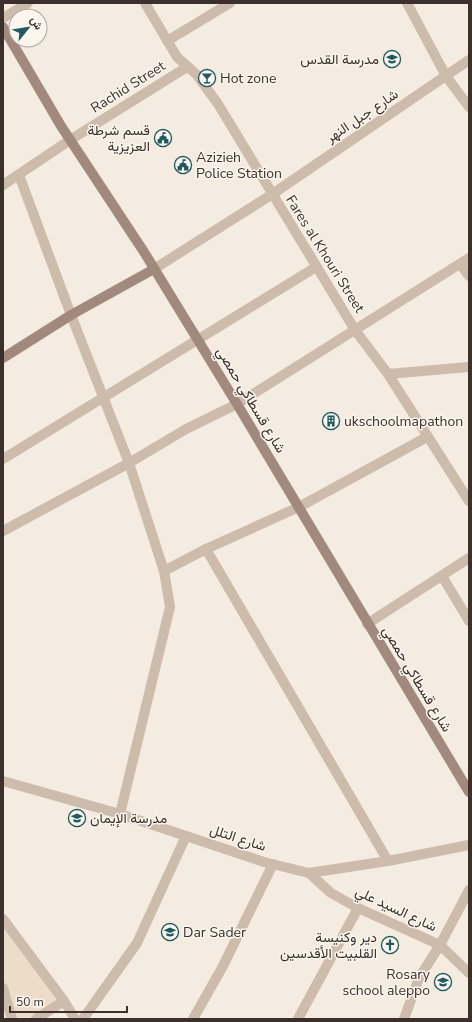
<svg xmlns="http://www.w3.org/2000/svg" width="472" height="1022" viewBox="0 0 472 1022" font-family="'Nunito Sans',Vazirmatn,sans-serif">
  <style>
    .plaza { fill: #ecdcc8 }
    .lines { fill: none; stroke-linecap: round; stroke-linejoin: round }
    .street { stroke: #cdbbac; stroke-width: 10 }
    .secondary { stroke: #a18a7d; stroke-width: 10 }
    .labels { text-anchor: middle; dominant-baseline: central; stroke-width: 3; stroke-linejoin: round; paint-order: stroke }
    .poi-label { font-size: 14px; fill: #3b302b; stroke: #fbf5ee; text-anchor: start }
    .street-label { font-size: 14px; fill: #3b302b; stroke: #fbf5ee }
  </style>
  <rect width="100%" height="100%" fill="#f4ebe1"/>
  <!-- plaza -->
  <polygon class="plaza" points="3,919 64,1001 36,1019 12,1019 3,988"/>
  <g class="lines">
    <!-- street -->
    <g class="street">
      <polyline points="145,3 177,57 197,75 218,104 355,330 388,374 469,501"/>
      <polyline points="407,3 446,76 469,107"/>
      <polyline points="3,18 28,3"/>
      <polyline points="167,41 230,3"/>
      <polyline points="19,175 71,315 129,463 164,571 206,549 299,507 427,437"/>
      <polyline points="3,185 70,140 187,67"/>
      <polyline points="460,264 469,276"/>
      <polyline points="154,269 271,195 469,60"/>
      <polyline points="388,374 469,367"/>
      <polyline points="3,459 316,267"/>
      <polyline points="3,531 129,463 186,429 237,404 469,258"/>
      <polyline points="206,549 388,861"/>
      <polyline points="442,576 469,621"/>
      <polyline points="367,624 469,558"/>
      <polyline points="3,781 120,814 264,862 309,873 388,861 469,845"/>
      <polyline points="120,814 170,607 164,571"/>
      <polyline points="309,873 331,893 358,908 440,945 469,973"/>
      <polyline points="3,919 64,1001"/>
      <polyline points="3,988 12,1019"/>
      <polyline points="36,1019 64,1001 75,1019"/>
      <polyline points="83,1019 137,943 186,836"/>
      <polyline points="193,1019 223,966 273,864"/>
      <polyline points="298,1019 358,908"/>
      <polyline points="404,1019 419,978 440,945 469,890"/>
    </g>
    <!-- secondary -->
    <g class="secondary">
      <polyline points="3,27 61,126 144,252 237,404 469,792"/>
      <polyline points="3,358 71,315 154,269"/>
    </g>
  </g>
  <!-- icons -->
  <defs>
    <g id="school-ring" transform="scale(0.9)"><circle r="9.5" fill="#fbf5ee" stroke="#1f5a5e" stroke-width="1.5"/><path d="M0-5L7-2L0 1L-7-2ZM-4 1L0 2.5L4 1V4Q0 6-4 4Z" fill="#1f5a5e"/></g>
    <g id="bar-ring" transform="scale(0.9)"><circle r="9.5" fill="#fbf5ee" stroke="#1f5a5e" stroke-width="1.5"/><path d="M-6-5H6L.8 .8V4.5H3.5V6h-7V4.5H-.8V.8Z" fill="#1f5a5e"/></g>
    <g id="civic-ring" transform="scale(0.9)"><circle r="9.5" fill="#fbf5ee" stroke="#1f5a5e" stroke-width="1.5"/><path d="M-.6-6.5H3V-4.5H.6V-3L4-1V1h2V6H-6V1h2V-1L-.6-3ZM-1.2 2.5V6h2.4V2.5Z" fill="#1f5a5e"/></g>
    <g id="building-ring" transform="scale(0.9)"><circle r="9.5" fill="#fbf5ee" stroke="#1f5a5e" stroke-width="1.5"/><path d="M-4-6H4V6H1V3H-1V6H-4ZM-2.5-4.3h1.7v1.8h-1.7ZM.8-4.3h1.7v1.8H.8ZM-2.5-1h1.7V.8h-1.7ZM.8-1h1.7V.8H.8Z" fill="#1f5a5e"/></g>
    <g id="church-ring" transform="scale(0.9)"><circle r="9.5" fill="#fbf5ee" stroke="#1f5a5e" stroke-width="1.5"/><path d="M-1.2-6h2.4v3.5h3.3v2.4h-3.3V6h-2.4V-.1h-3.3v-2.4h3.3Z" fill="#1f5a5e"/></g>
  </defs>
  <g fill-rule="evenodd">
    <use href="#school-ring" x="392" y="59"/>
    <use href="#bar-ring" x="207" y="78"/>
    <use href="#civic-ring" x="163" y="138"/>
    <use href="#civic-ring" x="183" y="165"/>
    <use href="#building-ring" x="331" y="421"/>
    <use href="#school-ring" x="77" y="818"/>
    <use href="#school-ring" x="170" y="932"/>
    <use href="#church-ring" x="390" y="945"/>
    <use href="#school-ring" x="443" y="982"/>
  </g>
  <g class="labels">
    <!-- poi labels -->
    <g class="poi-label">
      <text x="379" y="59" text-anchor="end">مدرسة القدس</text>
      <text x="220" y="78">Hot zone</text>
      <text x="150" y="130" text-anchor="end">قسم شرطة<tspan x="150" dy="16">العزيزية</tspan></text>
      <text x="196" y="157">Azizieh<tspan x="196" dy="16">Police Station</tspan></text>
      <text x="344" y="421">ukschoolmapathon</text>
      <text x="90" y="818">مدرسة الإيمان</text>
      <text x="183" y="932">Dar Sader</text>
      <text x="377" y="937" text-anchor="end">دير وكنيسة<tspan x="377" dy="16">القلبيت الأقدسين</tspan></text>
      <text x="430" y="974" text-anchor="end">Rosary<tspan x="430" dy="16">school aleppo</tspan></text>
    </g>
    <!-- street labels -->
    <g class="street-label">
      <text transform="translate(128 87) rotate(-32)">Rachid Street</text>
      <text transform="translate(362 116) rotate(-34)">شارع جبل النهر</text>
      <text transform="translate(325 254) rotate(58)">Fares al Khouri Street</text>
      <text transform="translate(251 400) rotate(59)">شارع قسطاكي حمصي</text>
      <text transform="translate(417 679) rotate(59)">شارع قسطاكي حمصي</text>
      <text transform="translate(238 838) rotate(18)">شارع التلل</text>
      <text transform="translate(396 909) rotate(25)">شارع السيد علي</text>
    </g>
  </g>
  <!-- border -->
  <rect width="472" height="1022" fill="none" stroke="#3b302b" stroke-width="8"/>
  <!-- north arrow -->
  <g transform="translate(28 28) rotate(60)"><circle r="19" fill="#fbf5ee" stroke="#aea6a0"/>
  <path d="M0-3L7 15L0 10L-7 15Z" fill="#1f5a5e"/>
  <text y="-6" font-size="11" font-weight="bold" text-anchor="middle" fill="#3b302b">ش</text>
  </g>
  <!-- scale -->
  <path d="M10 1006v6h117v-6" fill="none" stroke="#3b302b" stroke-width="2"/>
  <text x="16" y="1006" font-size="12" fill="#3b302b" stroke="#fbf5ee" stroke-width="3" paint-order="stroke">50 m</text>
</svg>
